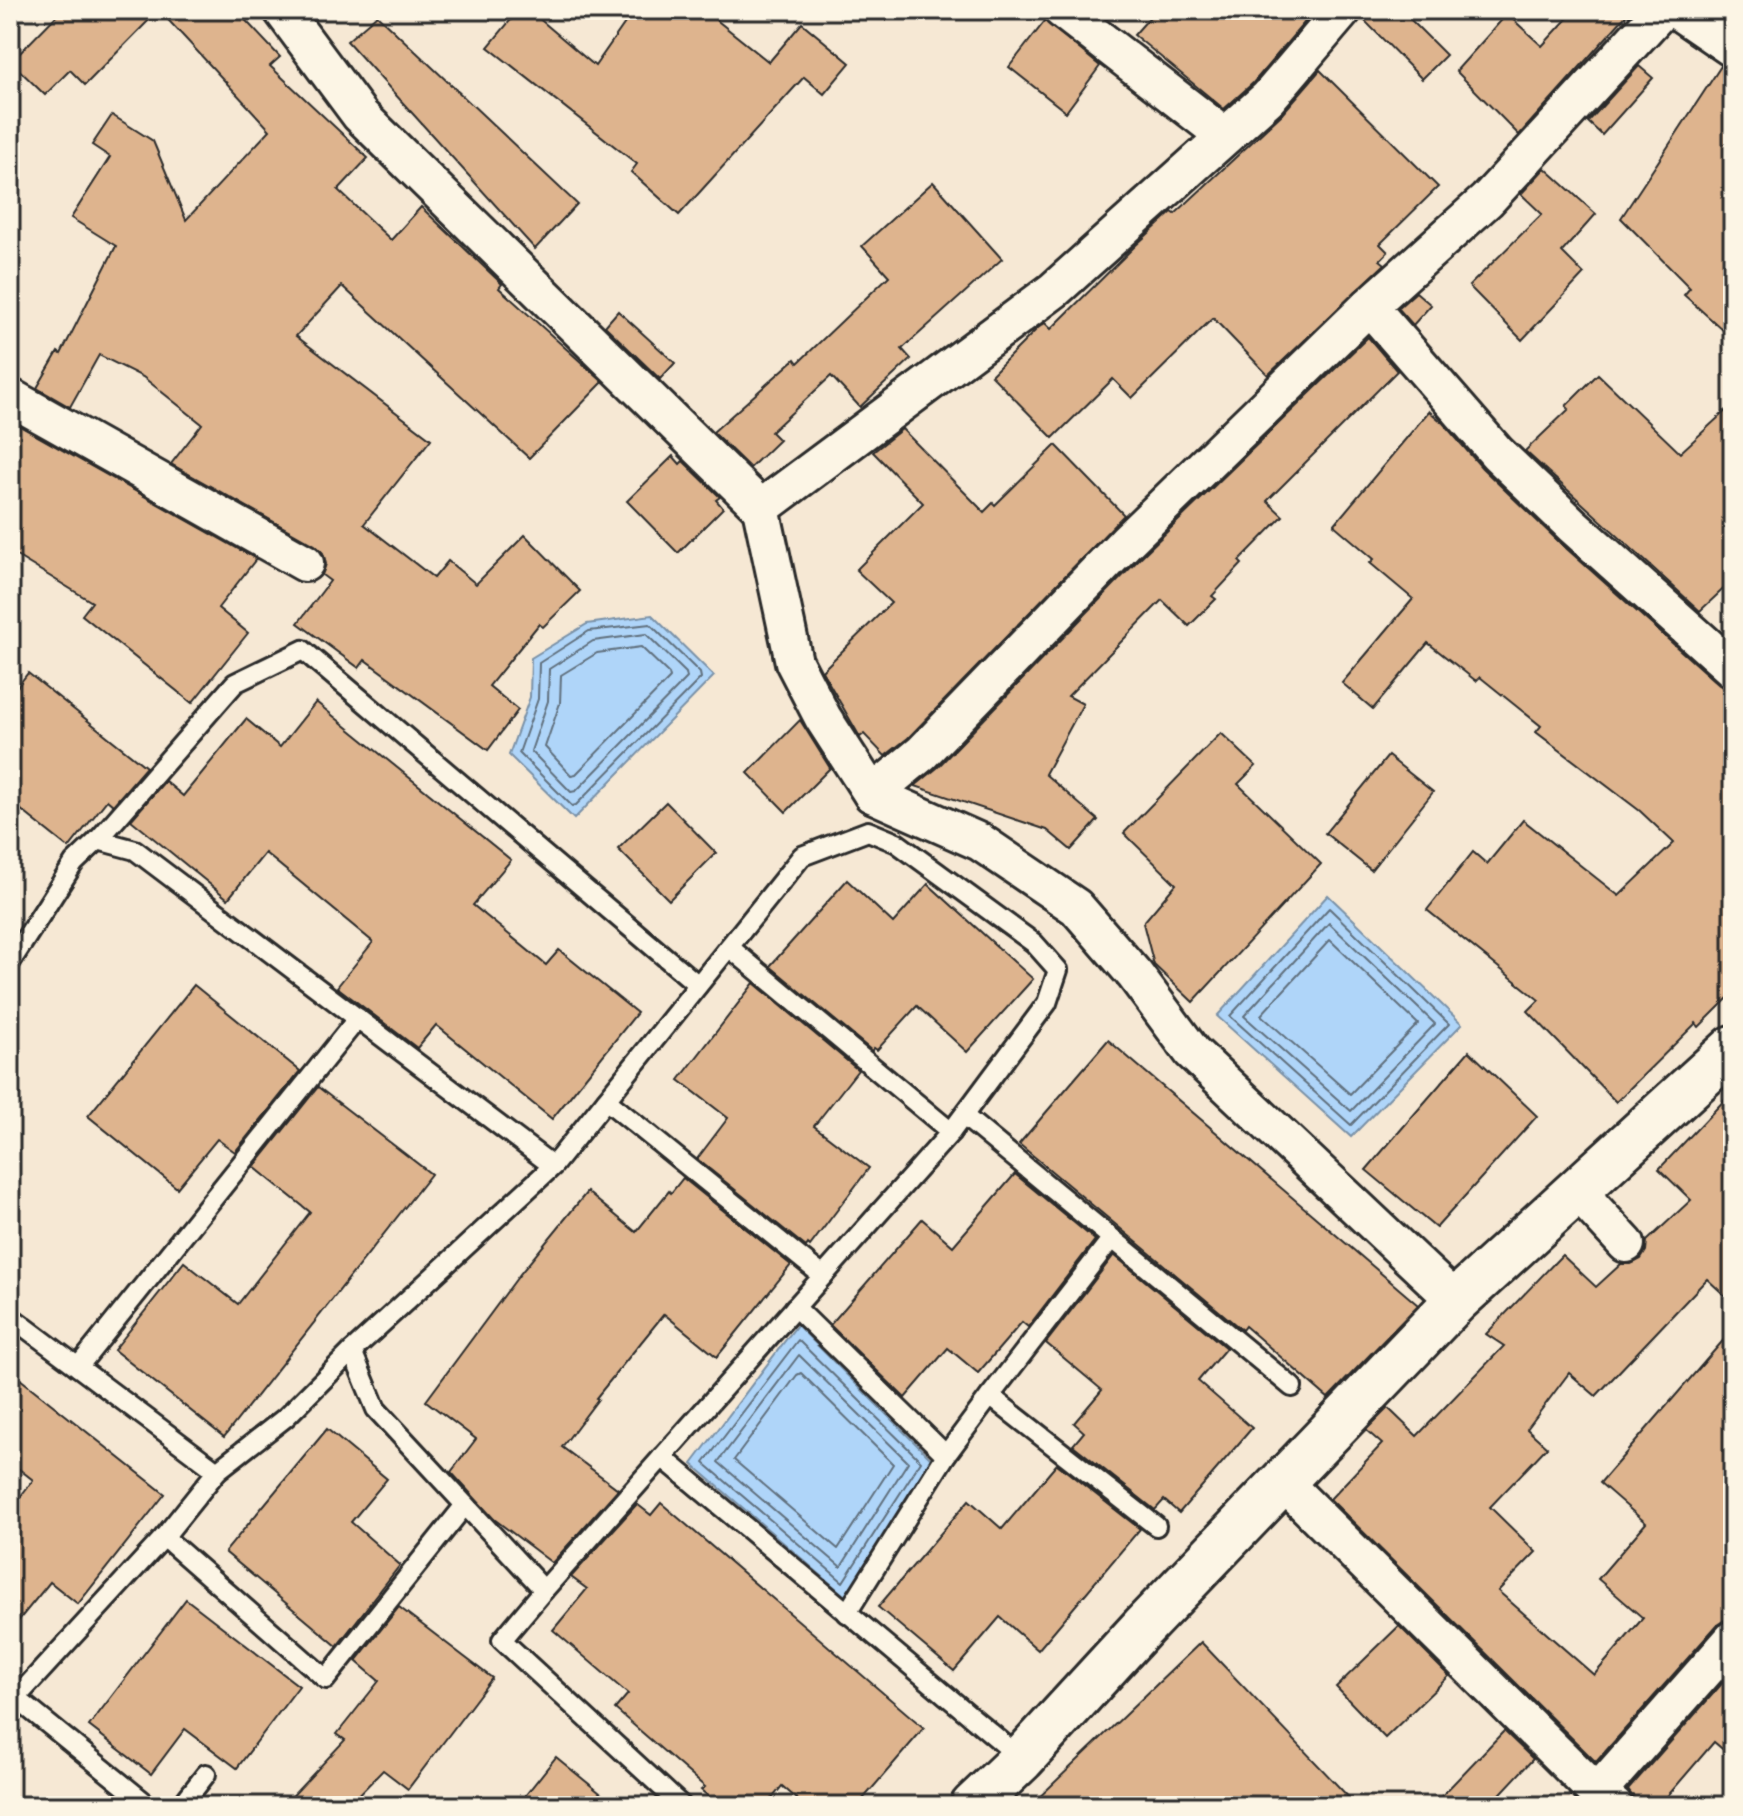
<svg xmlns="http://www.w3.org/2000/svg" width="1743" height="1816" viewBox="0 0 1743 1816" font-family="Mali,sans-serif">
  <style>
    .water { fill: #afd5f9; stroke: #7a91a7; stroke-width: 2 }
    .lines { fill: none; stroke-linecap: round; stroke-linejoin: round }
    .shore { stroke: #606f7d; stroke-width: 2 }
    .building { fill: #deb48e; stroke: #2b2b2b; stroke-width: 2 }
    .lane-casing { stroke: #2b2b2b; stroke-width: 24 }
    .street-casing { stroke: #2b2b2b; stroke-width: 42 }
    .secondary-casing { stroke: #2b2b2b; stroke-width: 50 }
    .lane { stroke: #fcf5e5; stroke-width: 18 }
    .street { stroke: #fcf5e5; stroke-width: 36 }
    .secondary { stroke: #fcf5e5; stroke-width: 44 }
  </style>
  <rect width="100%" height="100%" fill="#f6e8d4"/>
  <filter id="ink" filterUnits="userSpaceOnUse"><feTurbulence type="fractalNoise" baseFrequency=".0125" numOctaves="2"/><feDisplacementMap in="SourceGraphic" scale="16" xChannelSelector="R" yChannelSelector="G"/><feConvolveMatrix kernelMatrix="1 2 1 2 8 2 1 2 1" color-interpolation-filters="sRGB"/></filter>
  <g filter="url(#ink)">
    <!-- water -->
    <g class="water">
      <polygon points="652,615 714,676 574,819 509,755 530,697 531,658 587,624"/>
      <polygon points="1328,895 1462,1024 1351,1137 1217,1016"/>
      <polygon points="797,1325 932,1460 845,1596 692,1464"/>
    </g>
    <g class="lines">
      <!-- shore -->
      <g class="shore">
        <polygon points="650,624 700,673 701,678 576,805 572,806 519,753 538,699 539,663 589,631"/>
        <polygon points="646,634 686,673 687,678 576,791 571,792 531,751 548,701 549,669 593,641"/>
        <polygon points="641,647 669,674 670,678 576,774 571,775 545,747 560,703 561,675 597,653"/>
        <polygon points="1329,908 1449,1024 1351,1125 1230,1016"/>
        <polygon points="1329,923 1435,1024 1351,1111 1244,1016"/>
        <polygon points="1330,940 1418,1024 1350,1094 1261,1015"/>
        <polygon points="798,1340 921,1461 843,1582 704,1463"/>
        <polygon points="799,1355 908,1462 841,1567 718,1462"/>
        <polygon points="801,1373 893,1464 838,1549 734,1460 797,1375"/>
      </g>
    </g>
    <!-- building -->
    <g class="building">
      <polygon points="62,10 159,10 85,85 70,70 45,95 11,62"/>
      <polygon points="159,10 236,10 280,57 270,66 368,158 338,190 391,240 421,207 502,284 499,288 603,382 529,458 342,286 296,336 431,439 364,524 434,578 448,561 476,584 525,535 580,591 543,627 539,624 489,686 518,710 488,750 365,660 359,668 298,623 330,581 322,575 326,564 323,553 315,545 171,464 202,424 143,377 99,355 70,407 37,388 58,352 61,354 116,246 71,218 110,157 92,145 112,115 153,141 186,220 270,130"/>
      <polygon points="519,10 529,10 595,66 634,10 704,10 769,62 802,23 850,63 824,94 804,77 679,215 631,172 637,164 488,47"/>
      <polygon points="1156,10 1315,10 1253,83 1224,109 1134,35"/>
      <polygon points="1363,10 1401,10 1446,55 1422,79 1362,18"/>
      <polygon points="1575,10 1631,10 1519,135 1456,71 1507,14 1542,46"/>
      <polygon points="377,15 577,204 535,249 347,41"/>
      <polygon points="1045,21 1100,66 1066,112 1009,67"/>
      <polygon points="1639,66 1653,78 1602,135 1588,122"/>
      <polygon points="1721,66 1733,70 1733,339 1684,295 1690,288 1621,218"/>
      <polygon points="1320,70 1438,187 1380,244 1388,252 1380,260 1385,264 1268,375 1213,318 1132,398 1113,379 1053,438 991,375 1038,328 1045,323 1051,329 1136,245 1172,212 1175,214 1282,114"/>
      <polygon points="1545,168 1596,214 1562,252 1584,274 1522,340 1469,286 1542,214 1521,194"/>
      <polygon points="933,182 1002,259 902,349 911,359 860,407 831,376 771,432 779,440 750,468 713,432 795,359 798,363 889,276 862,246"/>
      <polygon points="1416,292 1431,305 1413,325 1398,308"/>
      <polygon points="618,311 675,363 660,379 605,326"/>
      <polygon points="1368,337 1397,371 1267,501 1283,516 1239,561 1242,564 1212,596 1216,599 1189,626 1162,600 1068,696 1083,704 1045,774 1098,820 1071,850 1047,830 915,786 937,768 1141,557"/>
      <polygon points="1598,374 1680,453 1733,404 1733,580 1700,611 1525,451 1569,409 1566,406"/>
      <polygon points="1429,411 1443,423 1482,468 1558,541 1719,685 1733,693 1733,993 1699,1027 1696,1023 1616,1102 1528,1011 1539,1000 1427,910 1473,852 1487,864 1523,820 1619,896 1674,843 1640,811 1536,732 1541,726 1480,677 1476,681 1428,643 1373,709 1342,683 1413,599 1370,563 1374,559 1334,525"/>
      <polygon points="16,424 256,559 218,608 248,633 192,703 82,615 92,602 10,552 10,435"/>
      <polygon points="902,429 984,512 993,503 995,505 1056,445 1124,515 908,738 885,756 864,734 860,737 822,671 891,603 856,570 923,503 873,452"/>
      <polygon points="673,456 680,464 683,461 720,497 716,500 723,508 678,553 627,501"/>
      <polygon points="28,673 146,767 113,805 107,800 69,848 10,801 10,696"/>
      <polygon points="316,702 511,860 473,905 546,965 559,950 637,1013 552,1119 436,1025 417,1048 337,987 373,942 265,853 228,899 131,820 165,781 183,796 246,719 280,747"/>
      <polygon points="800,720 830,768 786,812 748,773"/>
      <polygon points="1221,733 1256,766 1238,784 1321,864 1193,1002 1154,965 1143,923 1176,884 1124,833"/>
      <polygon points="1388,756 1433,792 1371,870 1325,833"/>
      <polygon points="666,802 716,853 669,900 618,849"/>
      <polygon points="847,880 893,923 928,884 1033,979 967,1052 917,1006 877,1050 874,1048 872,1051 770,966"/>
      <polygon points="754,983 858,1070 814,1126 869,1168 810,1246 808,1244 806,1247 697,1159 728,1118 679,1080"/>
      <polygon points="194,985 300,1071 235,1152 217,1139 177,1188 88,1116"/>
      <polygon points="1108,1040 1418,1305 1328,1398 1245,1326 1242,1330 1019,1144"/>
      <polygon points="1469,1051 1537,1116 1436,1228 1366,1170"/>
      <polygon points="318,1087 431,1174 224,1437 114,1350 184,1262 238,1304 310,1212 254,1167"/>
      <polygon points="1733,1091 1733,1303 1707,1279 1596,1396 1569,1373 1527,1429 1547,1447 1490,1507 1536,1552 1498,1591 1594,1675 1643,1618 1598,1579 1646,1523 1600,1483 1733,1329 1733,1619 1726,1619 1717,1625 1596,1762 1330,1499 1382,1444 1366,1430 1388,1408 1417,1436 1504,1346 1486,1334 1562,1255 1596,1287 1621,1264 1631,1264 1641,1259 1646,1251 1647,1241 1691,1200 1659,1169"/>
      <polygon points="1015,1174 1095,1240 1028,1327 1022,1322 978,1373 948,1348 905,1398 830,1325 922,1219 953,1246"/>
      <polygon points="683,1178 791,1265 717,1357 664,1314 596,1398 598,1399 562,1447 618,1489 552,1563 494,1519 451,1472 476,1439 426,1401 520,1274 587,1192 636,1232 669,1191 671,1193"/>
      <polygon points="1114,1255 1226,1348 1198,1381 1252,1428 1179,1513 1164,1500 1155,1510 1073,1445 1084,1432 1074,1423 1102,1390 1046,1343"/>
      <polygon points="10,1371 165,1494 78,1604 50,1582 10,1631 10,1510 33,1480 10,1462"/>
      <polygon points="327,1429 387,1479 351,1522 400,1565 337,1646 225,1552"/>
      <polygon points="1057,1464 1140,1529 1038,1650 1000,1617 954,1671 878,1607 969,1500 1002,1529"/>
      <polygon points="661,1503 924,1728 857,1806 805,1806 782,1786 766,1806 719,1806 701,1790 705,1787 615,1709 628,1694 553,1630 587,1589 571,1577 637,1504 651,1515"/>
      <polygon points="186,1599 299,1686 237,1768 185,1729 151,1774 89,1726"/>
      <polygon points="399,1607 492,1678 408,1789 383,1770 348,1806 283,1806 345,1740 337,1734 379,1681 356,1661"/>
      <polygon points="1399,1626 1449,1676 1385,1738 1336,1687"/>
      <polygon points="1201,1642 1357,1806 1030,1806"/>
      <polygon points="1727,1678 1733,1684 1733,1758 1714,1742 1659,1806 1635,1806 1633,1797 1628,1790"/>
      <polygon points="1504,1731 1533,1759 1489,1806 1432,1806"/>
      <polygon points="556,1757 616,1806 517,1806"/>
    </g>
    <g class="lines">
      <!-- lane casing -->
      <g class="lane-casing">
        <g id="lane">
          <polyline points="98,840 235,683 303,650 698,985"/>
          <polyline points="729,947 951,1132"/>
          <polyline points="10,963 74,863 98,840 135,850 553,1166 802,856 868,831 897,843 1034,943 1058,970 1047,1003 951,1132 544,1590 376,1409 352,1351 553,1166"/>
          <polyline points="606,1100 823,1276"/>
          <polyline points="964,1116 1292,1387"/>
          <polyline points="795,1307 946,1455"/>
          <polyline points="10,1316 217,1471 286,1417 352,1351"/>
          <polyline points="78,1367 358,1018"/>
          <polyline points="990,1396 1112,1238"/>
          <polyline points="662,1457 1022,1759"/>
          <polyline points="164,1537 326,1679 465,1505"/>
          <polyline points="544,1590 502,1640 682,1806"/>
          <polyline points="847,1613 946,1455 990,1396 1156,1526"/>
          <polyline points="149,1806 16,1698 164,1537 217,1471"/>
          <polyline points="181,1806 206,1774"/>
        </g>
      </g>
      <!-- street casing -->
      <g class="street-casing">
        <g id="street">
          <polyline points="282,10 360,115 761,508 1054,290 1268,98 1343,10"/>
          <polyline points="1062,10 1225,136"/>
          <polyline points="1676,10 1733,49"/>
          <polyline points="1369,306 1497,453 1572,525 1733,669"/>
          <polyline points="10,397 305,563"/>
          <polyline points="761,508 794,662 823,718 872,794 980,842 1076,907 1135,975 1192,1052 1456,1301"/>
          <polyline points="872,794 922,753 1126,542 1369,306 1487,200 1662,10"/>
          <polyline points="1577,1191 1626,1244"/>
          <polyline points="1282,1481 1597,1793 1614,1806"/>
          <polyline points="1597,1793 1733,1639"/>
        </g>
      </g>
      <!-- secondary casing -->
      <g class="secondary-casing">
        <polyline id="secondary" points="973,1806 1022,1759 1143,1627 1456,1301 1733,1048"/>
      </g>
      <!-- lane -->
      <use href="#lane" class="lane"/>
      <!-- street -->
      <use href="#street" class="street"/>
      <!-- secondary -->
      <use href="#secondary" class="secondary"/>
    </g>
  </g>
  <!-- margin -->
  <rect width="1743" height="1816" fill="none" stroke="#fcf5e5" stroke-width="40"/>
  <rect x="20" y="20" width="1703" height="1776" fill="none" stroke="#2b2b2b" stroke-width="3" filter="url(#ink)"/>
</svg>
